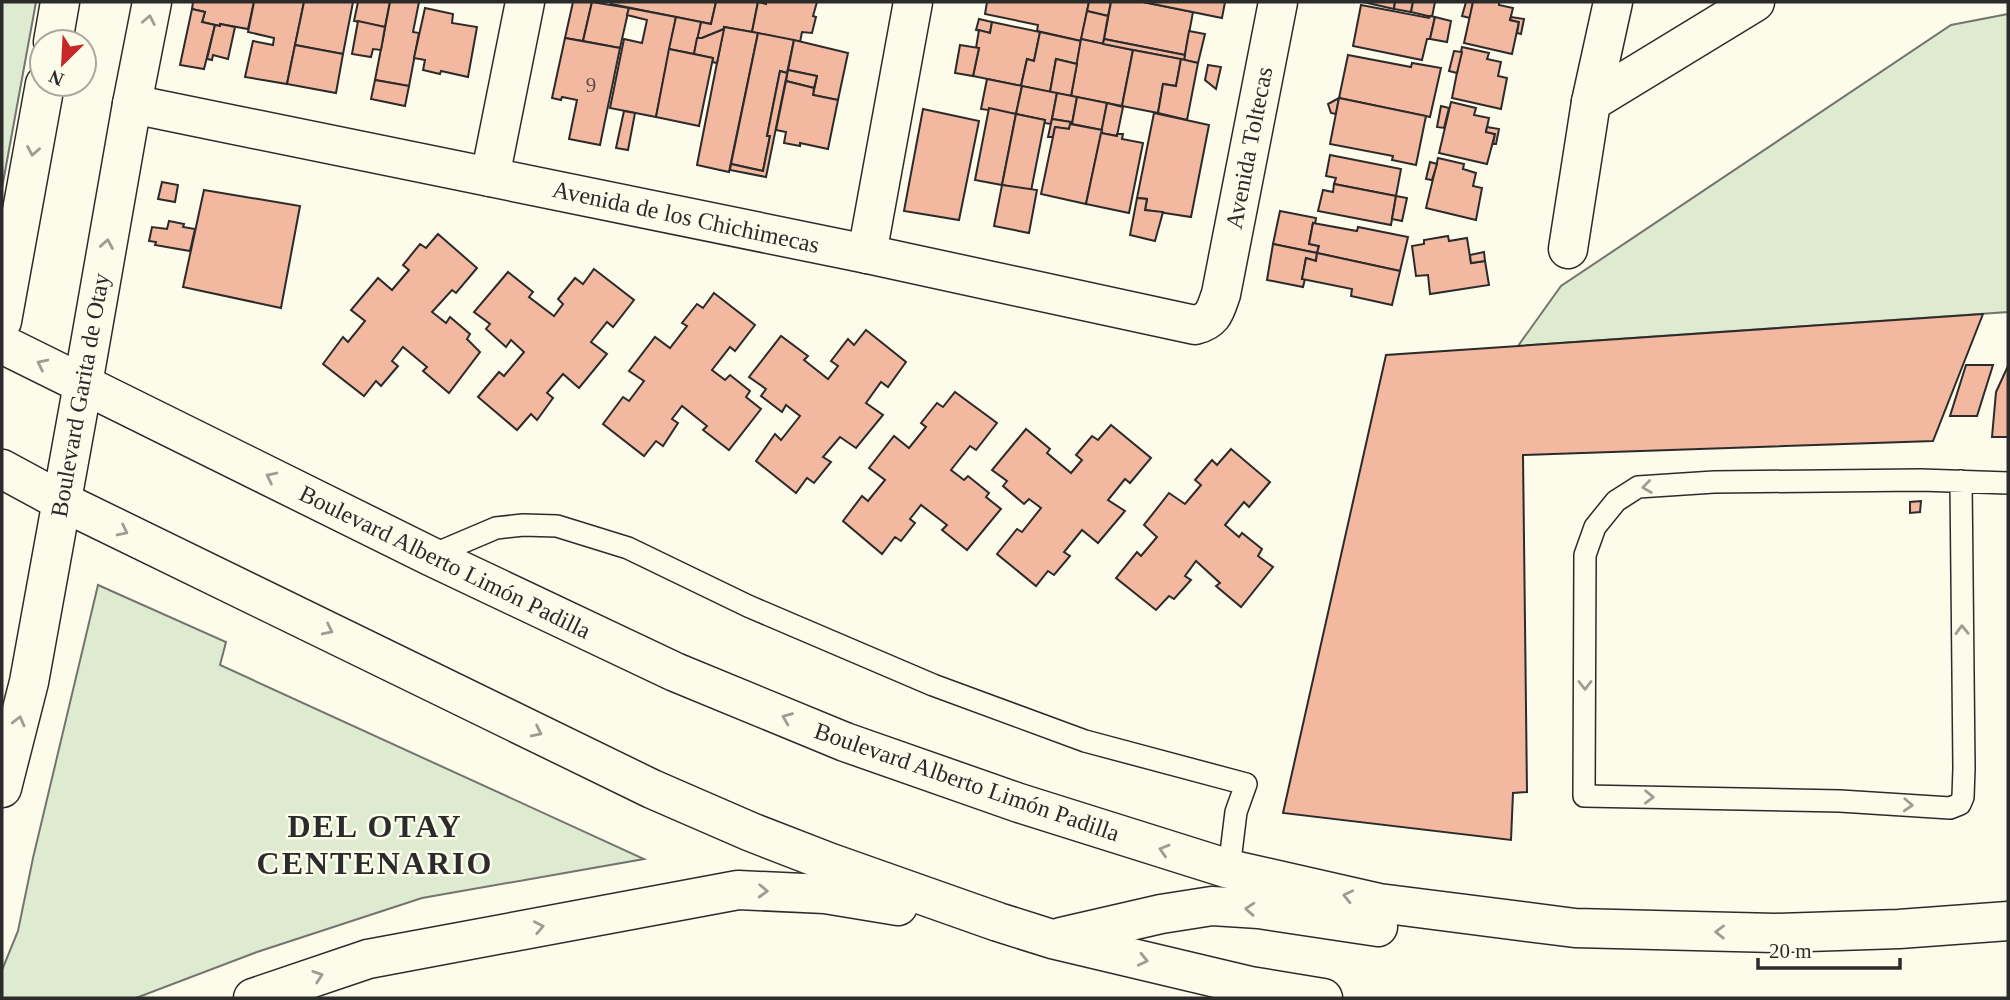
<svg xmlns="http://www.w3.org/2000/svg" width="2010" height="1000" viewBox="0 0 2010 1000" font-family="Georgia,serif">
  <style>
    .green { fill: #deebd1; stroke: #74746e; stroke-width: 2 }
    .building { fill: #f2b8a0; stroke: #2b2b2b; stroke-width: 2 }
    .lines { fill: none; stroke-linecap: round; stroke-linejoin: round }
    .lane-casing { stroke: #2b2b2b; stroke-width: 24 }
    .street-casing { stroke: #2b2b2b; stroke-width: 41 }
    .secondary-casing { stroke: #2b2b2b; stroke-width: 41 }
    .highway-casing { stroke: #2b2b2b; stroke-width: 41 }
    .lane { stroke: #fdfbea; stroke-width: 21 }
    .street { stroke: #fdfbea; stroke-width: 38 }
    .secondary { stroke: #fdfbea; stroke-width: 38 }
    .highway { stroke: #fdfbea; stroke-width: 38 }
    .oneway { stroke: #9e9d94 }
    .labels { text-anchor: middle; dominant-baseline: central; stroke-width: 5; stroke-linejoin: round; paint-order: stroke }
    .number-label { font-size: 21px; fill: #5d4e48 }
    .street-label { font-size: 24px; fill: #2b2b2b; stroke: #fdfbea }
    .district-label { font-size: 32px; font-weight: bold; letter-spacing: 2px; fill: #2b2b2b; stroke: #fdfbea }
  </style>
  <rect width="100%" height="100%" fill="#fdfbea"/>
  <!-- green -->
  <g class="green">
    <polygon points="2,2 36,2 2,188"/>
    <polygon points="2008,14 2008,312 1518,346 1561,286 1951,25"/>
    <polygon points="98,585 226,642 220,665 644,859 422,898 257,952 136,998 2,998 2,970 18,931 33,858"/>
  </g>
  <!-- building -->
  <g class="building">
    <polygon points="193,2 254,2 248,29 220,24 220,26 202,22 205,12 192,9"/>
    <polygon points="254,2 304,2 287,84 245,77 253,41 273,45 274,38 248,32"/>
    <polygon points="304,2 353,2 343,54 295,45"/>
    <polygon points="358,2 390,2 385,27 354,21"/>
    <polygon points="390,2 419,2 413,32 419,33 409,86 375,80"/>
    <polygon points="573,2 592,2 583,41 565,38"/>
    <polygon points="592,2 629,8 620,48 583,41"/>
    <polygon points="611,2 716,2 711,24 611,4"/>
    <polygon points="716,2 766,2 766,4 758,2 752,32 724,27 724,29 702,38 697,38 701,22 711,24"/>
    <polygon points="758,2 766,4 766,2 817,2 813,16 816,17 812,33 802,32 800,42 752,32"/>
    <polygon points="987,2 1089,2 1081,41 1037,31 1038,25 985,14"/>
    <polygon points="1089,2 1111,2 1108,16 1087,11"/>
    <polygon points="1111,2 1143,2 1193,12 1185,55 1104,39"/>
    <polygon points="1143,2 1225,2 1222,18"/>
    <polygon points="1363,2 1395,2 1394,9"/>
    <polygon points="1395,2 1413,2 1411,12 1394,9"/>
    <polygon points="1413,2 1435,2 1432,17 1411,12"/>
    <polygon points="1466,2 1473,2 1470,18 1462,16"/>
    <polygon points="1473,2 1499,2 1499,5 1513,8 1510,20 1519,22 1512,54 1464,43"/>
    <polygon points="1361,5 1429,18 1430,16 1435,17 1430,39 1427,39 1422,60 1353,46"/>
    <polygon points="425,8 453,14 452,23 477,27 468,77 441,71 440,74 423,70 425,60 414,58"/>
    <polygon points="629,8 676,17 656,117 610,108 624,39 642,43 647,20 627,15"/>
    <polygon points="192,9 205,12 202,22 215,25 204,69 180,65"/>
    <polygon points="1087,11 1108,16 1103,44 1081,39"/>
    <polygon points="676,17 701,22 694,54 669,49"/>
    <polygon points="1435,17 1451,21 1447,42 1430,39"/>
    <polygon points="1511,17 1524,19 1521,34 1517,33 1519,22 1510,20"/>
    <polygon points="979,19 992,22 990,33 976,30"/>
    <polygon points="358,21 385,27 381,50 373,49 371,57 352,54"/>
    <polygon points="992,22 1040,32 1034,61 1027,59 1021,86 973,76 979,48 976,48 979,30 990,33"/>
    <polygon points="220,24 235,27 228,59 213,55 212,60 207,59 215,25 220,26"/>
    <polygon points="724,27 758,33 729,172 697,165"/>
    <polygon points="724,29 717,63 712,62 713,58 694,54 697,38 702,38"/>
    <polygon points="1189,31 1205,34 1198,63 1184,60"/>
    <polygon points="1040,32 1081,41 1077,64 1056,59 1050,92 1021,86 1027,59 1034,61"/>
    <polygon points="758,33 794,40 787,73 780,71 767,136 770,136 763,171 731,164"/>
    <polygon points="565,38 620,48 600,145 569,139 577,100 562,97 561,100 552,98"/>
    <polygon points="1081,39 1133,50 1122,106 1071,96"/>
    <polygon points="1104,39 1185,55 1184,60 1133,50 1103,44"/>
    <polygon points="794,40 848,53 838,100 813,95 817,76 788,70"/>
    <polygon points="295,45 343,54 336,93 287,84"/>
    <polygon points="960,45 979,48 973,76 955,73"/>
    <polygon points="1462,47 1489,53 1487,59 1501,62 1498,76 1507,78 1501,109 1452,98"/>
    <polygon points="669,49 713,58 699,126 656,117"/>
    <polygon points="1133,50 1181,59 1176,86 1163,84 1158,113 1122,106"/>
    <polygon points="1454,51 1462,52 1457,73 1449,71"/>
    <polygon points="1348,55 1411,67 1412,63 1441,68 1430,117 1339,98"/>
    <polygon points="1056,59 1077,64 1071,96 1050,92"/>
    <polygon points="1181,59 1198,63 1187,120 1158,113 1163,84 1176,86"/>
    <polygon points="1208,65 1221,67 1216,89 1205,80"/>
    <polygon points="788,70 817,76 814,88 786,81"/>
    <polygon points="780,71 787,73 787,74 766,177 730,170 731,164 763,171 770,136 767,136"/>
    <polygon points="987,79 1022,86 1016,114 981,109"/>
    <polygon points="375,80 409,86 405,106 371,99"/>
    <polygon points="786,81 814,88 813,95 838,100 828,149 800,143 800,146 784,143 786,132 776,130"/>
    <polygon points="1022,86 1057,93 1051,124 1044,123 1045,120 1016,114"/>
    <polygon points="1057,93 1077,97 1072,124 1070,124 1071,122 1052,119"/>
    <polygon points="1077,97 1107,103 1102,130 1072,124"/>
    <polygon points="1339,98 1336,114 1331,113 1328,104"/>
    <polygon points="1339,98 1426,116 1416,165 1392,160 1393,156 1330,144"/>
    <polygon points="1451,102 1476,108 1474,115 1489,118 1486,132 1495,134 1487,164 1439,153"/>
    <polygon points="1107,103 1123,107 1117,136 1101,133"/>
    <polygon points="1441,106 1449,108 1444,128 1437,127"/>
    <polygon points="989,108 1016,114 1002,185 975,180"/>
    <polygon points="923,109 979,121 959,220 904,211"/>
    <polygon points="624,111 635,113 628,150 616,148"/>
    <polygon points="1154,113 1209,125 1191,217 1145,210 1147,199 1137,198"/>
    <polygon points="1016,114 1045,120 1031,191 1002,185"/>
    <polygon points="1052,119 1071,122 1069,129 1055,127 1053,137 1048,137"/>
    <polygon points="1070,124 1102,130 1086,204 1041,194 1055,127 1069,129"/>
    <polygon points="1487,127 1499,129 1496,144 1493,144 1495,134 1486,132"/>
    <polygon points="1101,133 1117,136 1117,134 1123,134 1122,139 1143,143 1129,213 1086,204"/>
    <polygon points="1330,155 1401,169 1396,196 1334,184 1336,178 1326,176"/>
    <polygon points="1438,158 1464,164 1463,169 1476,173 1473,186 1482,188 1476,220 1426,208"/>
    <polygon points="1430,162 1437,164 1432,180 1426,179"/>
    <polygon points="162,182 178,185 175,202 158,199"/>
    <polygon points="1334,184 1396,196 1391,225 1318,211 1323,190 1333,192"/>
    <polygon points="1002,185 1037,190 1029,233 994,226"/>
    <polygon points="204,190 300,206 281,308 183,287"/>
    <polygon points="1396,196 1407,198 1402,221 1392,219"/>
    <polygon points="1137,198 1147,199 1145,210 1163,212 1155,241 1130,235"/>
    <polygon points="1280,211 1316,218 1315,224 1313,223 1309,244 1319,246 1317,253 1273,244"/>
    <polygon points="169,221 184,224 183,227 195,229 190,251 155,245 156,242 149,241 152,227 167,229"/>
    <polygon points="1313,223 1357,231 1358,227 1408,237 1400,271 1317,253 1319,246 1309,244"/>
    <polygon points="438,234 477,268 456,293 452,290 432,312 446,323 450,317 470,334 467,339 480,352 449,393 423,371 427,367 403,347 392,361 398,366 381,386 376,381 364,396 323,364 343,337 348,342 365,321 351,310 378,278 392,290 409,270 403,265 420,244 426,248"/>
    <polygon points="1448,236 1449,241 1467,238 1471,263 1485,261 1489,285 1430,294 1428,275 1416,276 1412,246 1424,244 1424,240"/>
    <polygon points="1273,244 1317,253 1316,261 1306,258 1302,279 1305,279 1303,287 1267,280"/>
    <polygon points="1484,252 1485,261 1471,263 1470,255"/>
    <polygon points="1317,253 1400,271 1392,305 1351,296 1352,289 1302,279 1306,258 1316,261"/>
    <polygon points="594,269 634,300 613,327 607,322 591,342 607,354 579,388 563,374 547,393 553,398 537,420 531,414 517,430 478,397 499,372 504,376 524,352 511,340 506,347 486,329 490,324 474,312 508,272 533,292 529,297 554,316 563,304 558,299 575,278 583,284"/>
    <polygon points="714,293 755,325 735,351 730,347 712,370 725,380 730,375 750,391 746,397 761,409 729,450 703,430 707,426 682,406 672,419 678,423 663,446 656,441 644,456 603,424 623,397 629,401 644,381 629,371 655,337 670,348 687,326 682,323 697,304 703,308"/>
    <polygon points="1983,314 1933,441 1523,455 1527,792 1513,793 1511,840 1283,813 1386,355"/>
    <polygon points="866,330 906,362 888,387 881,382 866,403 883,415 856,448 840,437 823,457 831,462 814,483 807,478 796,493 756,461 775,434 781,440 800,416 786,405 782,412 761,396 766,389 749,377 781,336 808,356 804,360 828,379 838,366 831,361 848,339 854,345"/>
    <polygon points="1966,365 1993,365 1977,416 1950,416"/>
    <polygon points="2008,366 2008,437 1992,437 1996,392"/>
    <polygon points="955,392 997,423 976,450 970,446 951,470 964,480 968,476 989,493 986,497 1001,509 967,550 942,530 947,525 921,505 910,519 915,523 901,541 895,537 882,554 843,521 862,496 868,501 885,480 869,468 894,436 909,448 926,427 921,423 937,403 943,407"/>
    <polygon points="1111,425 1151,458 1130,483 1125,479 1108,500 1125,511 1098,543 1082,530 1064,552 1070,556 1054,575 1048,571 1036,586 997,554 1017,529 1022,532 1041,508 1029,499 1024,504 1003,486 1007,481 992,470 1026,429 1050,449 1047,453 1071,473 1082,460 1076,455 1092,436 1098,440"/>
    <polygon points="1231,449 1270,482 1249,507 1244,502 1225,525 1239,537 1242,533 1262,549 1258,556 1273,567 1241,607 1216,586 1220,583 1196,561 1185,576 1191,580 1174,599 1169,596 1156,610 1116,578 1137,552 1141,556 1157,537 1144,525 1169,493 1185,504 1201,485 1195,480 1212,460 1217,465"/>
    <polygon points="1921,501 1920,512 1910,513 1910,502"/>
  </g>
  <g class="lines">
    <!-- lane casing -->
    <g class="lane-casing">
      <g id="lane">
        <polyline points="1961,481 1964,768 1963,797 1960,804 1950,808 1840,801 1584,796 1585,555 1595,527 1616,501 1638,487 1714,482 1921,480 2008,483"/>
        <polyline points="430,556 496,528 523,525 557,526 628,548 748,606 933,685 1085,741 1246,784 1236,812 1229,869"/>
      </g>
    </g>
    <!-- street casing -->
    <g class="street-casing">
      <g id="street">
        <polyline points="1591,102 1755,2"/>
        <path d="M132,104L867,254L1195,325C1214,320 1215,311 1221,294L1278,2"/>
        <polyline points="490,177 525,2"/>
        <polyline points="1568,249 1591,102 1613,2"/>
        <polyline points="867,254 913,2"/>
      </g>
    </g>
    <!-- secondary casing -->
    <g class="secondary-casing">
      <g id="secondary">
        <polyline points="53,42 60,2"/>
        <polyline points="2,321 45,84"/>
        <polyline points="83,384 132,104 152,2"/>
      </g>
    </g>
    <!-- highway casing -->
    <g class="highway-casing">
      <g id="highway">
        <polyline points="2,344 430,556 675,672 845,742 1019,803 1229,869 1379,903 1575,928 1775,933 1899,929 2008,921"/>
        <polyline points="2,469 61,501 652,789 751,832 831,863 998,922 1052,939 1250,986 1323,998"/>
        <polyline points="2,788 29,682 83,384"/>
        <polyline points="1061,937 1161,914 1212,906 1259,909 1378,927"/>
        <polyline points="253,998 368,959 738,890 825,894 898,906"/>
      </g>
    </g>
    <!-- lane -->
    <use href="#lane" class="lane"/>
    <!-- street -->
    <use href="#street" class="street"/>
    <!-- secondary -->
    <use href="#secondary" class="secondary"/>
    <!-- highway -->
    <use href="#highway" class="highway"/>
  </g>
  <!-- one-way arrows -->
  <defs><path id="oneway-chevron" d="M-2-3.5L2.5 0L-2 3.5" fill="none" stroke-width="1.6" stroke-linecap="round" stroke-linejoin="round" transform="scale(1.75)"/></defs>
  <g class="oneway">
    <use href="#oneway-chevron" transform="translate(149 20) rotate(-79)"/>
    <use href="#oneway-chevron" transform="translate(33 151) rotate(100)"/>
    <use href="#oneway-chevron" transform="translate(107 244) rotate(-80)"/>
    <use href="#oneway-chevron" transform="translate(42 364) rotate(-154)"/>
    <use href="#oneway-chevron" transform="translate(271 477) rotate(-154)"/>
    <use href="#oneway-chevron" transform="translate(1647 487) rotate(172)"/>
    <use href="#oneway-chevron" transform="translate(123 531) rotate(26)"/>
    <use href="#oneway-chevron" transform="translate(328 630) rotate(26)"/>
    <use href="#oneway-chevron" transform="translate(1962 630) rotate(-91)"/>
    <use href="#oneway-chevron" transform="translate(1585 685) rotate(90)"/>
    <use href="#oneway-chevron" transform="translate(787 718) rotate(-158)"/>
    <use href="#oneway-chevron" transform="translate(19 721) rotate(-76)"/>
    <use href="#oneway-chevron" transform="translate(537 732) rotate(26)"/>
    <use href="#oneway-chevron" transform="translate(1649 797) rotate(1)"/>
    <use href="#oneway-chevron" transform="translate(1908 805) rotate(3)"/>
    <use href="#oneway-chevron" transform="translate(1164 850) rotate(-163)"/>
    <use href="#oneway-chevron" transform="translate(763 891) rotate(2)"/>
    <use href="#oneway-chevron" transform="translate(1348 896) rotate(-167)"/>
    <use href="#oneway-chevron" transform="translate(1250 909) rotate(-176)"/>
    <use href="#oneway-chevron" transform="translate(539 927) rotate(-11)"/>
    <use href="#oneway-chevron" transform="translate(1720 932) rotate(-179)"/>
    <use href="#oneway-chevron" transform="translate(1143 960) rotate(13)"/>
    <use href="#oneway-chevron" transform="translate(318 976) rotate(-19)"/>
  </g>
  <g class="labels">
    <!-- number labels -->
    <g class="number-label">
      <text x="591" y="85">9</text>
    </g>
    <!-- street labels -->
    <g class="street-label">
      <text transform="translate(1249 148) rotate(-79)">Avenida Toltecas</text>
      <text transform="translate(686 217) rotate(12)">Avenida de los Chichimecas</text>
      <text transform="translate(80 395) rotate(-80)">Boulevard Garita de Otay</text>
      <text transform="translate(445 562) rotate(26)">Boulevard Alberto Limón Padilla</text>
      <text transform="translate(967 782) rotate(19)">Boulevard Alberto Limón Padilla</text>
    </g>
    <!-- district labels -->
    <g class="district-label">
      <text x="375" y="826">DEL OTAY<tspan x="375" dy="37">CENTENARIO</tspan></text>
    </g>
  </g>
  <!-- border -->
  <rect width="2010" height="1000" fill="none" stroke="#2b2b2b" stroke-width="7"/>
  <!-- north arrow -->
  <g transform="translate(63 63) rotate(204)"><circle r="33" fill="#fdfbea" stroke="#a9a89e" stroke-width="2"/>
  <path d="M0-5L12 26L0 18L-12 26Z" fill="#c62828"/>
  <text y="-10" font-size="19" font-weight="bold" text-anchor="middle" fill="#2b2b2b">N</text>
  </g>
  <!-- scale -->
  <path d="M1758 958v10h142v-10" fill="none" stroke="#2b2b2b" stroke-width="3.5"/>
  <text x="1769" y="958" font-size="21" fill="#2b2b2b" stroke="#fdfbea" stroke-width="5" paint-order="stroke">20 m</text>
</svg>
